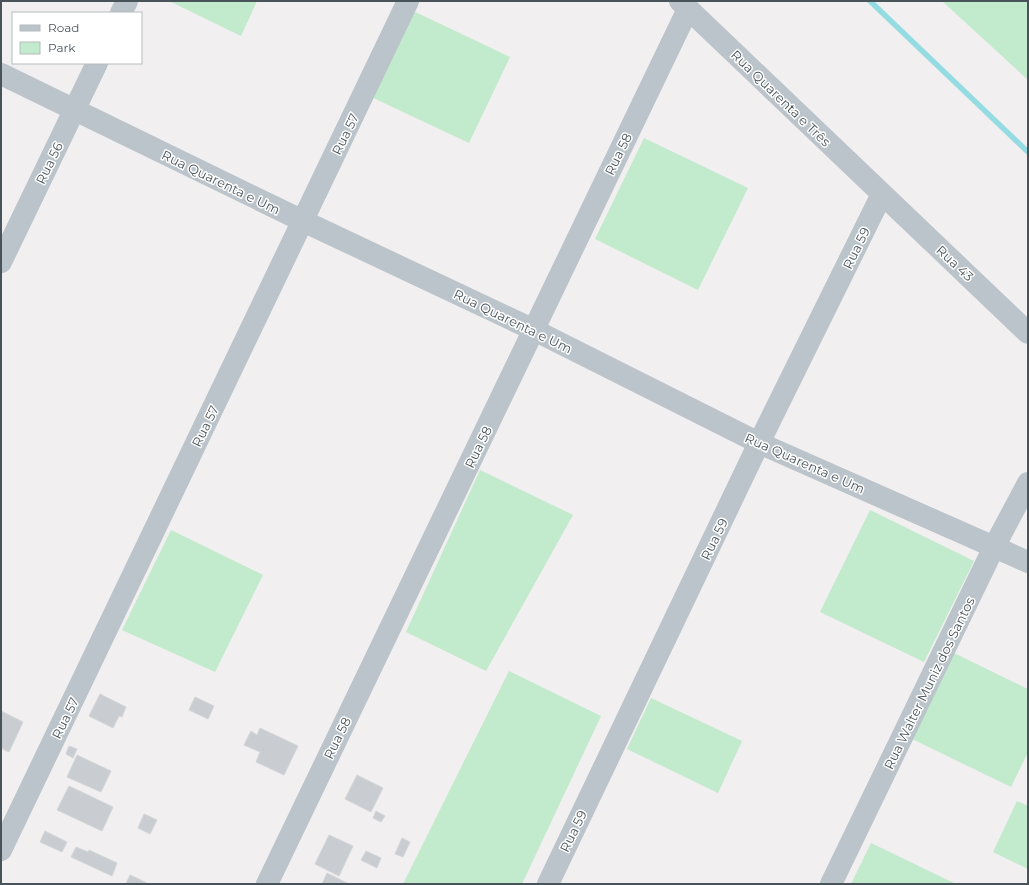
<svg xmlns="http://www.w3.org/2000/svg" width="1029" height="885" viewBox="0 0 1029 885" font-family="Montserrat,sans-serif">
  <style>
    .green { fill: #c2eacc }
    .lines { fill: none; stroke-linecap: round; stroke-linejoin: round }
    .stream { stroke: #94dce2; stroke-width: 5.5 }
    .building { fill: #c9ccd0; stroke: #d3d6d9 }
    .minor { stroke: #bbc4ca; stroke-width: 22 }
    .labels { text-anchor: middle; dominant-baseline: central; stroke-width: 3; stroke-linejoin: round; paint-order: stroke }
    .street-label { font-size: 13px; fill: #49545a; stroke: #fff }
  </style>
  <rect width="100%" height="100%" fill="#f1efef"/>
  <!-- green -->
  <g class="green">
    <polygon points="169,1 257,1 241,36"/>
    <polygon points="942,1 1028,1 1028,80"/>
    <polygon points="409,9 510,57 469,143 367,95"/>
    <polygon points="644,138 748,188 698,290 595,239"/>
    <polygon points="480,470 573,515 486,671 406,632"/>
    <polygon points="870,510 974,561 924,662 820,612"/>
    <polygon points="171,530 263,575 215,672 122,630"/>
    <polygon points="952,652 1028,689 1028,752 1011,787 910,738"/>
    <polygon points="509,671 601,716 522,884 403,884"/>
    <polygon points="651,698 742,741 718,793 627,749"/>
    <polygon points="1017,801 1028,806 1028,869 993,852"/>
    <polygon points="871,843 956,884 851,884"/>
  </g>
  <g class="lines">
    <!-- stream -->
    <polyline class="stream" points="870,1 1028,152"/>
  </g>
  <!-- building -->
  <g class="building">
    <polygon points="100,694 126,707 122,717 119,716 113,728 89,716"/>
    <polygon points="195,697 214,706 208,719 189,710"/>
    <polygon points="1,711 23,722 9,752 1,748"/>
    <polygon points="260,728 298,746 284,775 256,762 260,752 244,745 251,731 257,735"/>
    <polygon points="69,746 77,749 73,758 66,754"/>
    <polygon points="77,755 111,771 101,792 67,777"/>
    <polygon points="357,775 383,788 371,812 345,799"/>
    <polygon points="69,786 113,807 102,831 57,810"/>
    <polygon points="376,811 385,816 381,822 373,818"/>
    <polygon points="144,814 157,820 150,834 138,828"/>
    <polygon points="45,831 67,842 62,852 40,842"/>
    <polygon points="329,835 353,846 339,876 315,864"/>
    <polygon points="402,838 410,842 403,857 395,854"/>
    <polygon points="76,847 88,852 89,850 117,863 112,876 71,857"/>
    <polygon points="366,851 381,858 377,868 361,860"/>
    <polygon points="327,873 349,884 322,884"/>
    <polygon points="130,875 147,883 147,884 126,884"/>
  </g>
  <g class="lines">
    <!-- minor -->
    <g class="minor">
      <polyline points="680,1 1028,333"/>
      <polyline points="121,13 127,1"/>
      <polyline points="1,74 303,221 534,330 759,443 1028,562"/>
      <polyline points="1,262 97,63"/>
      <polyline points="1,850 408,1"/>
      <polyline points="267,884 688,9"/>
      <polyline points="548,884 759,443 882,194"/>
      <polyline points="831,884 994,547 1028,483"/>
    </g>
  </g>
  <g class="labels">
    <!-- street labels -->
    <g class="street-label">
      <text transform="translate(781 98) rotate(44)">Rua Quarenta e Três</text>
      <text transform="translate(345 134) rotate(-64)">Rua 57</text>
      <text transform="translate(618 154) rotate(-64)">Rua 58</text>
      <text transform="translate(49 163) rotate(-64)">Rua 56</text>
      <text transform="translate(221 182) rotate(26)">Rua Quarenta e Um</text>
      <text transform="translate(856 248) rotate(-64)">Rua 59</text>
      <text transform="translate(955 263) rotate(43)">Rua 43</text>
      <text transform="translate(513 321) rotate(26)">Rua Quarenta e Um</text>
      <text transform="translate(205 426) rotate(-64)">Rua 57</text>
      <text transform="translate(478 447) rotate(-64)">Rua 58</text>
      <text transform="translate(805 463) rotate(24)">Rua Quarenta e Um</text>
      <text transform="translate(714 539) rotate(-64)">Rua 59</text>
      <text transform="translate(929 683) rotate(-64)">Rua Walter Muniz dos Santos</text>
      <text transform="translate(65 718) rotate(-64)">Rua 57</text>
      <text transform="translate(337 738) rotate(-64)">Rua 58</text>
      <text transform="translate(573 831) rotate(-64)">Rua 59</text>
    </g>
  </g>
  <!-- border -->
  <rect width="1029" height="885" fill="none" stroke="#49545a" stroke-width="4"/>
  <!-- legend -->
  <rect x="12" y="12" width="130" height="52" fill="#ffffff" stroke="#b6bbbd"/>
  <rect x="20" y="25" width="20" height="6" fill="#bbc4ca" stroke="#b6bbbd"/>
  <text x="48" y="32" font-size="12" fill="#49545a">Road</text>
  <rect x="20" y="42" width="20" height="12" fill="#c2eacc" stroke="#b6bbbd"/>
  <text x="48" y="52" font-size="12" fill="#49545a">Park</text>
</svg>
